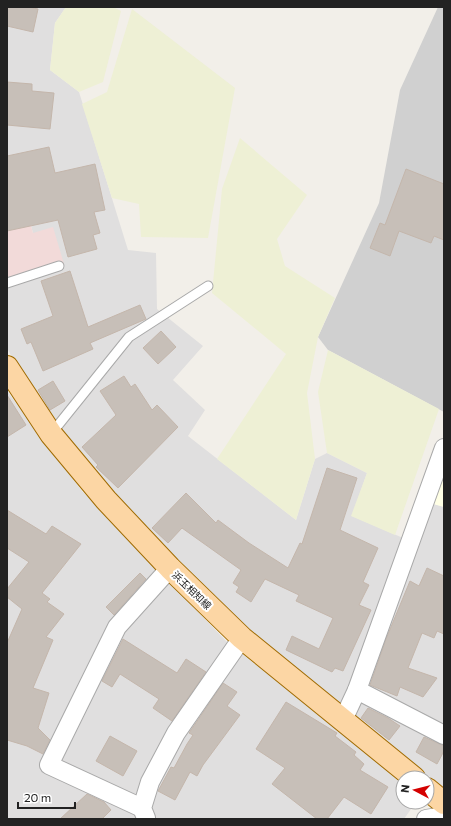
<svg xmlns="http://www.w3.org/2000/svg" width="451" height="826" viewBox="0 0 451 826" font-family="Commissioner,'Noto Sans JP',sans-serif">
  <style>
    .residential { fill: #e0dfdf }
    .commercial { fill: #f2dad9 }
    .education { fill: #ffffe5 }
    .religious { fill: #d0d0d0 }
    .farmland { fill: #eef0d5 }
    .building { fill: #c7bfb8; stroke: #c4b6ab }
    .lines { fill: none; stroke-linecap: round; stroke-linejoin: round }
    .service-casing { stroke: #a9a9a9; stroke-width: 11 }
    .minor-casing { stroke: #a9a9a9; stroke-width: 20 }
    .primary-casing { stroke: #a06b00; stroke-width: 24 }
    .service { stroke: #fff; stroke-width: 9 }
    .minor { stroke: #fff; stroke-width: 18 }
    .primary { stroke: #fcd6a4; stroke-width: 22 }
    .labels { text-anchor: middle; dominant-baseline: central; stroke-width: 4; stroke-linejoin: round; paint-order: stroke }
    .street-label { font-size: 10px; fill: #222; stroke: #fff }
  </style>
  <rect width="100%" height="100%" fill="#f2efe9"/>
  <!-- residential -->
  <g class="residential">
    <polygon points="7,7 66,7 55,23 50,70 79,92 128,250 156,253 157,309 203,346 173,380 205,410 188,436 296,520 315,459 327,453 367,473 352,516 417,544 430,503 444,507 444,788 240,627 106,488 25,382 7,348 7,277 64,264 33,233 20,186 7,189"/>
    <polygon points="7,391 82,491 227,642 403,780 403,802 416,802 404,819 7,819"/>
  </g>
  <!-- commercial -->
  <polygon class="commercial" points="20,186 33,233 53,227 64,264 7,277 7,189"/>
  <!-- education -->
  <polygon class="education" points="444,466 444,507 430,503"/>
  <!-- religious -->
  <polygon class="religious" points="438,7 444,7 444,412 328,350 318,337 379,203 400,90"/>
  <!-- farmland -->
  <g class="farmland">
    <polygon points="66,7 113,7 121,11 103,82 79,92 50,70 55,23"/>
    <polygon points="132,9 235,88 208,238 141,237 139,204 112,198 82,104 107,92"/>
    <polygon points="240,138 307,195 277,239 285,266 335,298 318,337 307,393 315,459 296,520 217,459 286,354 212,293 222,189"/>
    <polygon points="328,350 439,409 395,535 351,516 367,473 327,453 318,392"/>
  </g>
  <!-- building -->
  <g class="building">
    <polygon points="7,7 29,7 38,9 33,32 7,26"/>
    <polygon points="7,82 32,84 32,91 54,93 50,129 7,125"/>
    <polygon points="49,147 55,173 95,164 105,210 94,212 100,233 93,235 97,249 68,257 58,220 7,231 7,156"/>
    <polygon points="406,169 444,184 444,240 434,236 431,243 399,231 390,256 370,248 380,223 385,225"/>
    <polygon points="70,271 88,327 140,305 146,319 90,343 93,349 43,371 31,342 27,344 21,329 53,316 41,281"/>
    <polygon points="161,331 176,347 158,364 143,348"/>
    <polygon points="124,376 131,387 135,384 152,410 157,405 178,427 118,488 96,467 98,465 82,447 116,415 100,391"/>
    <polygon points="53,381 65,401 50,410 38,390"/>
    <polygon points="7,395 26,425 7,437"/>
    <polygon points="327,468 357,478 340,530 378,548 363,582 369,585 359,605 371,610 343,671 335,668 332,672 286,650 292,636 319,649 333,618 296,601 299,595 265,579 251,602 236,592 239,587 233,583 241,570 182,528 168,543 152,528 186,493 216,523 218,520 249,543 288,568 300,543 302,544"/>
    <polygon points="7,510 46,534 52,526 81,544 42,593 50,599 47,602 64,614 46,637 53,640 33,688 49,693 38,728 50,740 43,754 27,746 7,740 7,643 22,609 7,597 7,589 29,562 7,548"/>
    <polygon points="427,568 444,576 444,634 437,631 434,638 422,633 408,668 437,678 423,697 400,687 397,696 370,685 386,639 410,581 419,586"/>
    <polygon points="140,573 146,579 114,615 106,607"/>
    <polygon points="123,639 177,673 186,659 206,672 172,721 153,708 159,699 120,674 112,687 102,681"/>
    <polygon points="223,683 237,692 227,706 240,715 203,765 197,776 190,772 175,800 158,791 171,767 174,768 187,744 193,735 189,733"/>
    <polygon points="286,702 337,733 335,736 356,752 354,755 364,764 360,770 388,787 371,814 344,797 327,819 317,819 272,784 285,768 256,749"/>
    <polygon points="368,708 388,718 400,726 389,740 361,718"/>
    <polygon points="110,736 137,751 123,776 96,761"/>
    <polygon points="424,737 444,746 444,751 437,764 416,752"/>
    <polygon points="87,794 104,802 111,810 102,819 60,819"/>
  </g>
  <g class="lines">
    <!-- service casing -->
    <g class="service-casing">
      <g id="service">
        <polyline points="7,283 59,266"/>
        <polyline points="51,434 129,337 208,286"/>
      </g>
    </g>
    <!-- minor casing -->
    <g class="minor-casing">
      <g id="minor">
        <polyline points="357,690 444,735"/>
        <polyline points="343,720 357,690 444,448"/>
        <polyline points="142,808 49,765 117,627 170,568"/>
        <polyline points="146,818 142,808 150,782 176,733 242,638"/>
        <polyline points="426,819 444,816"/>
      </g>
    </g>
    <!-- primary casing -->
    <g class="primary-casing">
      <g id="primary">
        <polyline points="7,367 51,434 106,500 170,568 242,638 414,778"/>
        <polyline points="427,789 444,803"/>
      </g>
    </g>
    <!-- service -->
    <use href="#service" class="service"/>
    <!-- minor -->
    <use href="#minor" class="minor"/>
    <!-- primary -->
    <use href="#primary" class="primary"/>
  </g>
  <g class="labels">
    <!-- street labels -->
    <g class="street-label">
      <text transform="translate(192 590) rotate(44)">浜玉相知線</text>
    </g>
  </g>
  <!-- border -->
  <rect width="451" height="826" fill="none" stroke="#222222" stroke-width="16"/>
  <!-- north arrow -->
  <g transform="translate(415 790) rotate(277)"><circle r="19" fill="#ffffff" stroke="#a7a7a7"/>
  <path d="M0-3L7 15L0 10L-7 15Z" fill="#d40000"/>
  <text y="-6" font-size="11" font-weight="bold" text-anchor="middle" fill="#222222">N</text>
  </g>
  <!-- scale -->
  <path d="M18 802v6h57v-6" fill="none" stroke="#222222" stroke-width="2"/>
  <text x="24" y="802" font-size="12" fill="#222222" stroke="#ffffff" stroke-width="3" paint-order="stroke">20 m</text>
</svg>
